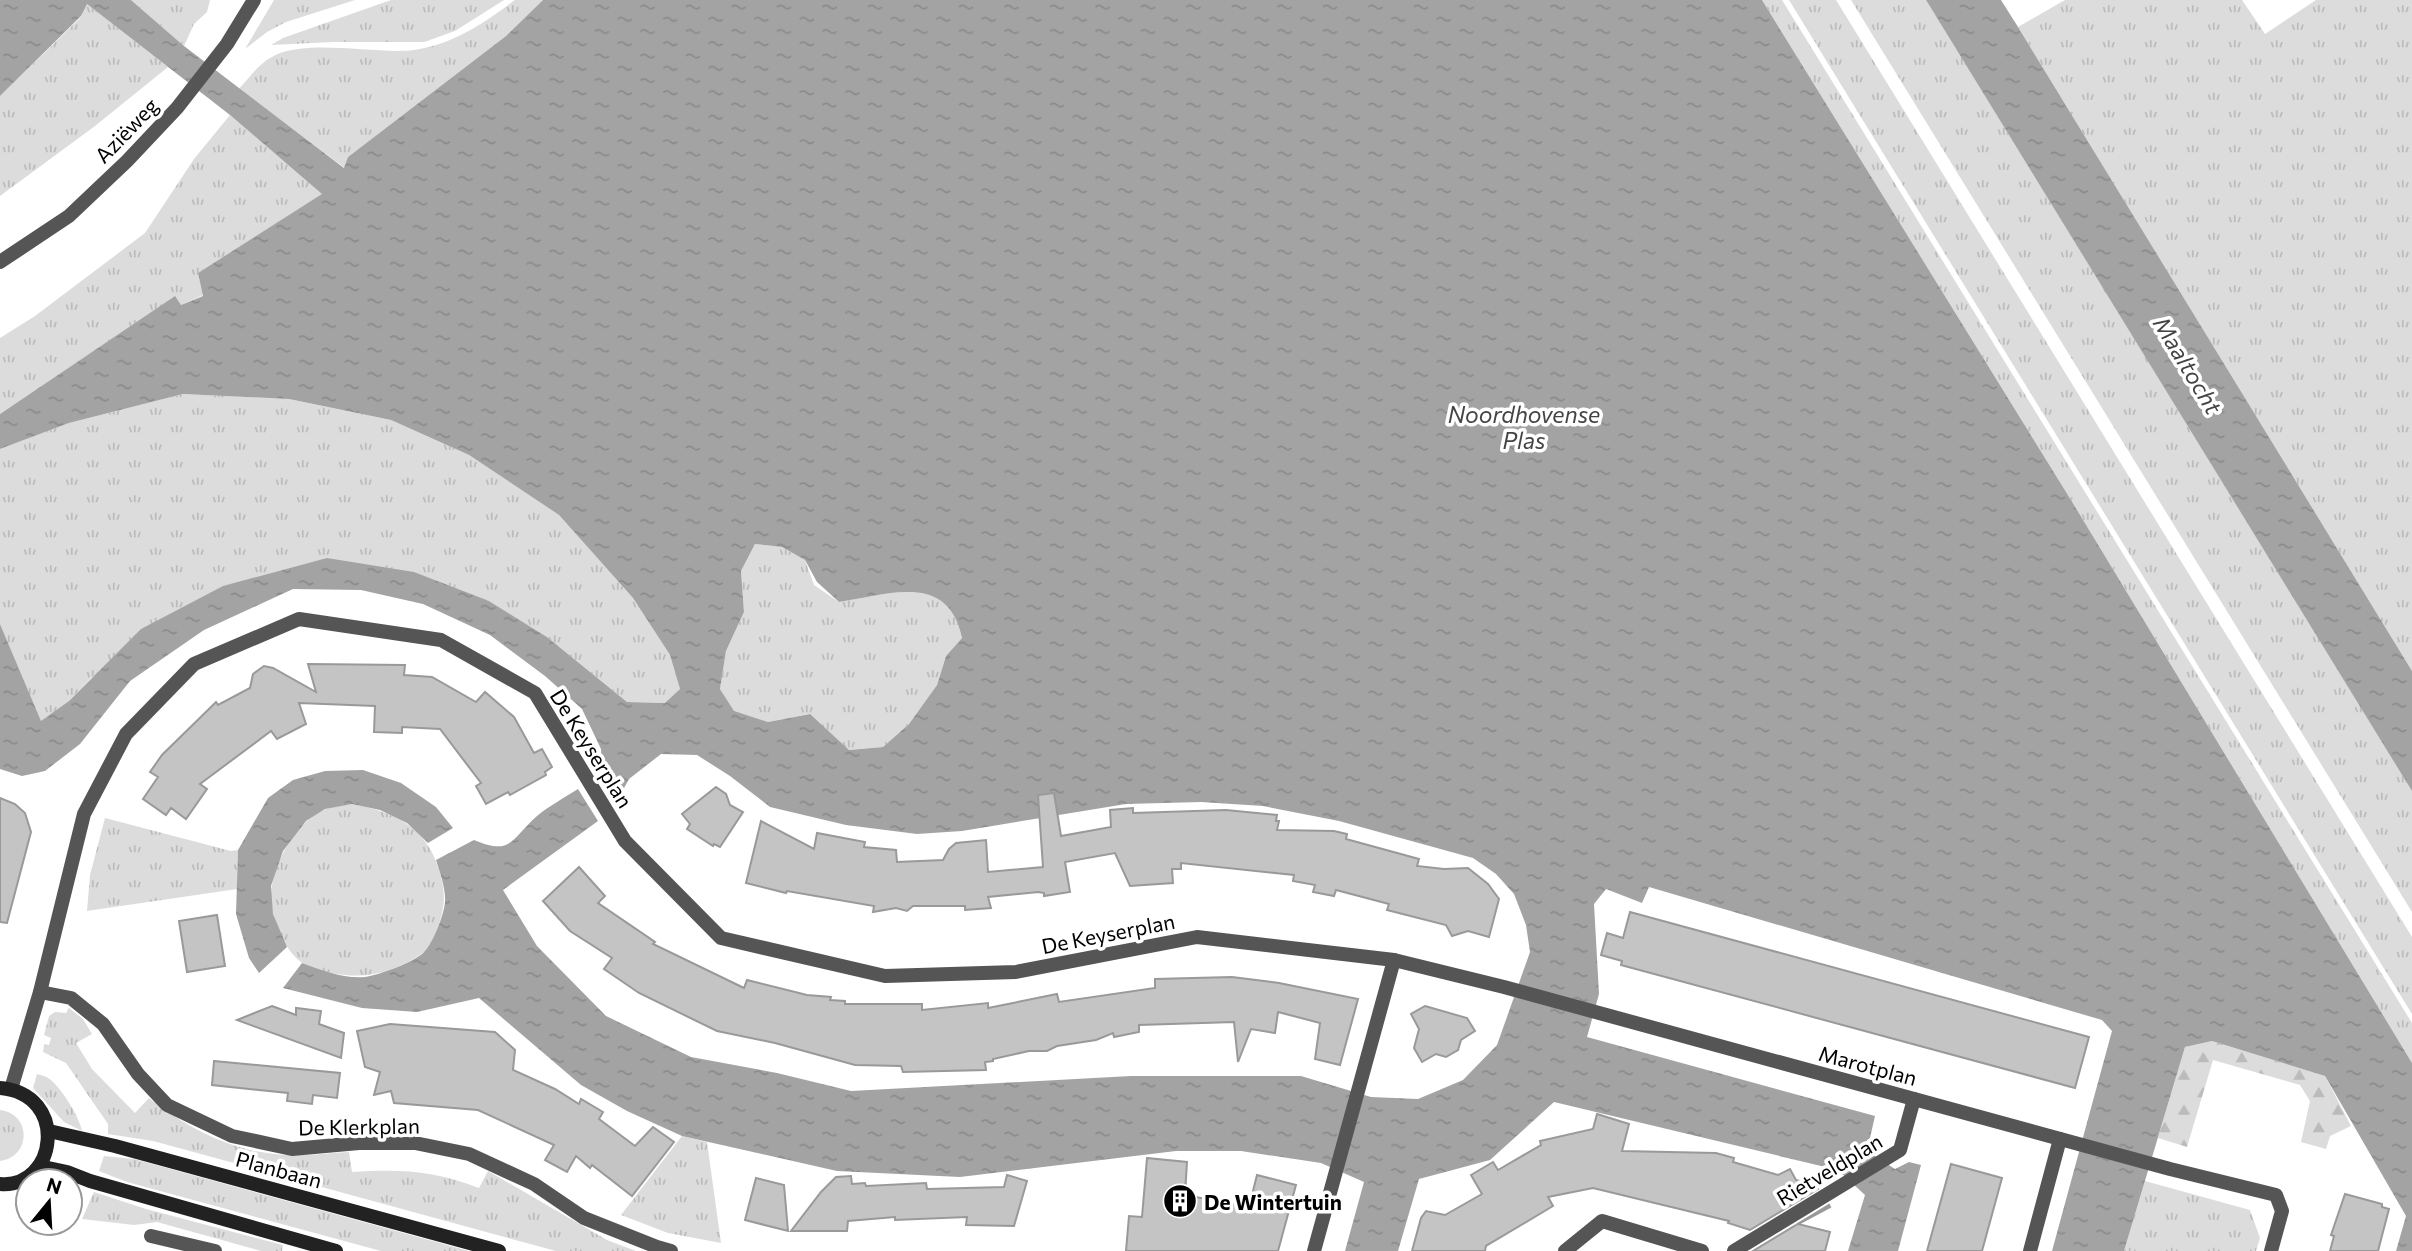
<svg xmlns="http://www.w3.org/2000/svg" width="2412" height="1251" viewBox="0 0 2412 1251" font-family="Commissioner,sans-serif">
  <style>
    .grass { fill: url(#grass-tufts) }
    .forest { fill: url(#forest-firs) }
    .water { fill: url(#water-ripples); fill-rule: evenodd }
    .building { fill: #c4c4c4; stroke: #999; stroke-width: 2 }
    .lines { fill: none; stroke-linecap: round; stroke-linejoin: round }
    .street { stroke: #555; stroke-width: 14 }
    .secondary { stroke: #222; stroke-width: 14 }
    .labels { text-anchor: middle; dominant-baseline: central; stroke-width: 7; stroke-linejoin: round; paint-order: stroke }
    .street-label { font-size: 21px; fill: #000; stroke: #fff }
    .poi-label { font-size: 21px; font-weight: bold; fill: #000; stroke: #fff; text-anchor: start }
    .water-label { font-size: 23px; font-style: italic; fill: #444; stroke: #fff }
  </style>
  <defs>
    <pattern id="grass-tufts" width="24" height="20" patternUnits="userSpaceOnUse" patternTransform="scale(1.75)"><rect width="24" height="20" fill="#dcdcdc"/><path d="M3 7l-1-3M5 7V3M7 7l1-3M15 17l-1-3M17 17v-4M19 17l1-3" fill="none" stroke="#bbb"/></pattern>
    <pattern id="forest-firs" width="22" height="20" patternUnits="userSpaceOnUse" patternTransform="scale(1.75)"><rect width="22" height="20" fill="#dcdcdc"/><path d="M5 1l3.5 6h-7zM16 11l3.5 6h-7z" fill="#bbb"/></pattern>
    <pattern id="water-ripples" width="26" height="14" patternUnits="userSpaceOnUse" patternTransform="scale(1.75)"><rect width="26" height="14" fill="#a3a3a3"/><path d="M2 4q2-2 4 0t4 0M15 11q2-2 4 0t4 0" fill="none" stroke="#8b8b8b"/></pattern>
  </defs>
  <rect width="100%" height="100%" fill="#fff"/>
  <!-- grass -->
  <g class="grass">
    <polygon points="131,0 210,0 207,12 194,24 184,46"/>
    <polygon points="274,0 355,0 286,22 267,32 245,49"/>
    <polygon points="391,0 504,0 455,31 424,42 333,42 271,45 283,38"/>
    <path d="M515,0H543L506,36L348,157L345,168L239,89C249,78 258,65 270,58C303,37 376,55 414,50C454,44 484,23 515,0Z"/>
    <polygon points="1762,0 1782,0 2412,1023 2412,1063 2071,500"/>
    <polygon points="1789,0 1836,0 2412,937 2412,1014"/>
    <polygon points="1851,0 1926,0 2375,729 2412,791 2412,912"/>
    <polygon points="2065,0 2242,0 2265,34 2316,0 2412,0 2412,671 2018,27"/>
    <polygon points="86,3 168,67 95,126 0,196 0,96 81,17"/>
    <polygon points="230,115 323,194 198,273 203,295 181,305 174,297 0,414 0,338 35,316 145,233 194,159"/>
    <polygon points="183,394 289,399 391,420 469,455 559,515 633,598 670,655 680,689 666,703 627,702 547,637 489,601 327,558 92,677 69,701 41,722 0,624 0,449 69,423"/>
    <path d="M755,544L782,547L805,560L814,585L839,602C888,595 948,571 962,638L946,656L937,685L909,724L883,747L848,750L809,714L768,722L734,712L720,689L726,651L744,612L741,571Z"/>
    <path d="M352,804C394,812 426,826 439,870C444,887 446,900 441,917C438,929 431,947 421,954C399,969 373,978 346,975C333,974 312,971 301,962C281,947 267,909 272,885C277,857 298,820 326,809C333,806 344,805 352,804Z"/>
    <polygon points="105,818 231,851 238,850 237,889 87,911 90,875"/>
    <path d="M69,1008L83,1019L92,1034L76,1043L92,1069L135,1113L149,1098C190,1130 235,1153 288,1155C308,1156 329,1153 349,1152L352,1172C400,1169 433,1170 479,1188L488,1171L607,1240L636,1251H556L153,1141L108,1134V1124L66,1063L43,1052L44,1044L49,1045L51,1038L44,1035L49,1016L55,1012L66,1013Z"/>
    <path d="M37,1074C40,1075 46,1076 48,1078C60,1085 80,1118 82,1131L64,1122L33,1088Z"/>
    <path d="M0,1110C32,1114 31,1157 0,1161Z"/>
    <polygon points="682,1136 707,1142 721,1243 668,1233 621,1215"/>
    <polygon points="104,1156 134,1159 469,1251 381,1251 127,1182 99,1171"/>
    <polygon points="2145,1181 2250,1210 2260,1238 2256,1251 2124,1251"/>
    <polygon points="94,1192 146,1209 283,1245 282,1251 261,1251 157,1222 134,1225 82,1219"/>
  </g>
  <!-- forest -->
  <polygon class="forest" points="2212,1041 2325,1076 2351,1126 2330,1136 2326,1149 2301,1142 2310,1101 2300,1085 2213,1060 2187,1147 2158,1138 2185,1047"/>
  <!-- water -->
  <g class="water">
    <path d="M0,0H131L184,46L344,168L348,157L506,36L543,0H1762L2071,500L2412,1063V1251H2396L2406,1216L2325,1076L2212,1041L2185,1047L2124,1251H2052L2112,1031L2102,1020L1649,887L1642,903L1606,889L1594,904L1599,994L1587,1037L1875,1116L1867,1151L1895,1169L1909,1162L1921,1165L1898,1251H1848L1865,1195L1838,1170L1554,1102L1490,1160L1419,1179L1398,1251H1345L1364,1182L1321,1163L1241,1151H1176L960,1177L837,1171L682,1136L627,1111L581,1085L479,998L417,1012L362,1008L283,988L302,963C321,970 344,979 365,977C379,975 415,962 424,952C433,943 444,915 445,902C446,889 440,873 436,860L474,840C512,856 511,839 537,816C549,806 564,798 578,789L598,821L503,890L537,946L606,1016L691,1057L777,1073L851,1091L1131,1076H1301L1371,1097L1418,1099L1463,1080L1497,1045L1530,952L1526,925L1514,894L1496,874L1473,858L1339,821L1263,806L1201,802L1126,804L962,831L917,834L846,825L770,807L730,776L697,755L661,754L629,779L617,801L602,771L601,749L582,709L545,676L490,635L423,604L361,590L293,589L204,630L130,681L80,744L45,771L22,776L0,769V624L41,721L69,701L141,629L223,586L327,558L414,572L489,601L547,637L627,702L665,703L680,689L670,655L633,598L559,515L469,455L391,420L289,399L183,394L69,423L0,449V414L175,296L181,305L203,296L198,273L322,194L230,115L87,4L81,16L0,96ZM755,544L782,547L805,560L817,582L839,602C888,595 948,571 962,638L946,656L937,685L909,724L883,747L849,750L810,714L768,722L734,711L720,689L726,651L744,612L741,571Z"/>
    <polygon points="1926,0 2001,0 2018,27 2412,671 2412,791"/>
    <polygon points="363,770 401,783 436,807 453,828 428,843 407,823 380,810 352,804 325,809 306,821 283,851 271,886 273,914 287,947 259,973 249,958 236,914 238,850 268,798 293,780 325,771"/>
  </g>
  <!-- building -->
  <g class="building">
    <polygon points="308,664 405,665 404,675 432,677 476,702 485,692 514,717 534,753 542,749 552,767 545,772 546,775 510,795 508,792 486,804 476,786 481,783 440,729 402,727 402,733 374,732 375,706 299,703 306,724 277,739 271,731 200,784 207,789 186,819 171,808 166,815 143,799 158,777 150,772 162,755 216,702 218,705 250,688 253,674 264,666 273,668 316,692"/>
    <polygon points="716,787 726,794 730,805 743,812 720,847 714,844 713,846 687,829 690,824 682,814"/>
    <polygon points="1054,793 1061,836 1111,827 1110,810 1133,808 1133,813 1226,810 1277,815 1276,821 1279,821 1277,830 1334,831 1347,834 1346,839 1419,859 1417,866 1444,869 1468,868 1488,884 1499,899 1489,937 1468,931 1452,936 1446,925 1387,910 1389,904 1336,890 1334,896 1313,892 1315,885 1293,881 1294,875 1181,863 1181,869 1172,869 1173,883 1130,886 1115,853 1065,862 1070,892 1044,896 1044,893 1038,892 988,897 991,908 965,910 965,906 913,906 907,911 896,908 873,912 874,906 787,891 786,893 746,883 761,821 814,849 817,833 865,842 864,847 896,850 897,862 943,860 949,849 956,843 986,840 988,872 1043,867 1038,795"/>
    <polygon points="0,798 15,804 25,813 31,832 7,923 0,922"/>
    <polygon points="579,867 605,896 598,903 655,942 653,944 744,988 747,980 807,995 831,997 830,1000 845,1001 845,1004 922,1004 922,1010 988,1003 988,1008 1057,994 1059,1002 1155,988 1155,979 1232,977 1279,983 1358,999 1340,1065 1315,1059 1320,1023 1278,1012 1275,1033 1251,1029 1238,1062 1234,1022 1139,1025 1139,1032 1114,1037 1113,1033 1096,1040 1057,1046 1047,1051 1029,1051 993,1059 993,1061 985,1062 986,1070 903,1072 901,1066 855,1065 775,1043 717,1031 639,993 604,969 612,958 570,931 543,901"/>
    <polygon points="1630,912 2089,1037 2075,1088 1621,965 1622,961 1601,955 1607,933 1623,938"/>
    <polygon points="217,915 225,966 187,972 179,921"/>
    <polygon points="272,1006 296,1015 296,1008 321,1011 319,1024 344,1033 341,1058 237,1020"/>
    <polygon points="1425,1006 1467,1018 1475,1031 1461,1040 1458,1050 1446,1057 1436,1054 1422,1062 1414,1048 1419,1029 1411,1014"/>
    <polygon points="390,1024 495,1032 515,1050 513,1070 555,1089 579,1104 581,1099 603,1112 599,1119 635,1146 653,1127 674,1142 632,1196 592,1165 590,1168 576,1156 567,1172 545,1160 554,1145 478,1110 394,1103 391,1091 374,1095 380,1072 365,1067 357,1031"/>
    <polygon points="214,1061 340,1073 337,1098 313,1095 312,1104 287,1101 288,1093 212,1085"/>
    <polygon points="1597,1114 1629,1124 1622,1151 1716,1153 1734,1158 1733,1162 1778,1175 1790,1169 1796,1180 1816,1186 1818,1189 1750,1230 1728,1223 1729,1221 1593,1188 1548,1197 1553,1206 1486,1246 1485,1251 1412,1251 1421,1218 1426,1211 1445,1215 1482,1194 1471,1175 1493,1162 1498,1170 1541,1145 1540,1141 1593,1129"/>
    <polygon points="1147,1158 1187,1162 1185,1195 1249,1207 1257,1175 1296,1185 1278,1251 1126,1251 1129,1216 1142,1217"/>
    <polygon points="1951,1164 2002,1178 1982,1251 1927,1251"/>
    <polygon points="1007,1175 1027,1181 1014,1226 966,1225 967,1217 895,1220 895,1217 848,1221 847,1231 791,1231 821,1192 836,1177 851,1176 852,1184 865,1183 866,1186 926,1183 927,1189 1004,1187"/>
    <polygon points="756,1178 784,1185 788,1231 745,1220"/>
    <polygon points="2345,1194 2382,1204 2382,1207 2389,1209 2378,1251 2330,1251 2334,1236 2331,1235"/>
    <polygon points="1829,1205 1830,1207 1798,1224 1830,1232 1825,1251 1753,1251"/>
  </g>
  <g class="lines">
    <!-- street -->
    <g class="street">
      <polyline points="0,262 69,216 127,161 177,108 227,44 254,0"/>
      <polyline points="40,992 71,998 103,1024 138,1074 167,1105 232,1136 292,1149 359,1143 415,1143 469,1154 534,1184 584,1218 657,1247 671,1251"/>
      <polyline points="11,1089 40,992 84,814 126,734 194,664 299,619 441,640 535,693 625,841 721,938 885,976 1016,972 1197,937 1394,960 1504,987 2170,1169 2276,1195 2282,1211 2271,1251"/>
      <polyline points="151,1236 215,1251"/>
      <polyline points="1314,1251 1394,960"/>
      <polyline points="1565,1251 1602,1221 1702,1251"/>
      <polyline points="1734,1251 1900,1150 1914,1099"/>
      <polyline points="2030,1251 2060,1139"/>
    </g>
    <!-- secondary -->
    <g class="secondary">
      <path d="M0,1088C70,1094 57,1189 0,1184"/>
      <polyline points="49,1131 115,1146 499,1251"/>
      <polyline points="39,1166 67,1172 90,1181 336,1251"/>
    </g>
  </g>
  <!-- icons -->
  <defs>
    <g id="building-disc" transform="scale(1.75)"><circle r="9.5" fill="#000" stroke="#fff"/><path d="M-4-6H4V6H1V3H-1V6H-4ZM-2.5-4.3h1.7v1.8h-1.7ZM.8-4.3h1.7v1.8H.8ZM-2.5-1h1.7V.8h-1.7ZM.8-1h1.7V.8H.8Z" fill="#fff"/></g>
  </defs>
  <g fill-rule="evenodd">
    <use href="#building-disc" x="1180" y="1201"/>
  </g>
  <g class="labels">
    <!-- street labels -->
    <g class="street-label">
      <text transform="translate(126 130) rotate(-46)">Aziëweg</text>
      <text transform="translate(592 748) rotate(58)">De Keyserplan</text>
      <text transform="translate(1108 933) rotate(-11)">De Keyserplan</text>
      <text transform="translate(1868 1065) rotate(15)">Marotplan</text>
      <text transform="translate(359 1126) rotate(-1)">De Klerkplan</text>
      <text transform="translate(279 1169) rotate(15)">Planbaan</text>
      <text transform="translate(1829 1169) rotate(-31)">Rietveldplan</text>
    </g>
    <!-- poi labels -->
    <g class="poi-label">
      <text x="1204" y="1201">De Wintertuin</text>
    </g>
    <!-- water labels -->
    <g class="water-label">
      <text transform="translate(2188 365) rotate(59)">Maaltocht</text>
      <text x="1524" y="414">Noordhovense<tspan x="1524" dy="26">Plas</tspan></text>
    </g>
  </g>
  <!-- north arrow -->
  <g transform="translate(49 1202) rotate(18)"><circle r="33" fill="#ffffff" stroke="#999999" stroke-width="2"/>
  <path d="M0-5L12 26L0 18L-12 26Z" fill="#000000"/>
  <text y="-10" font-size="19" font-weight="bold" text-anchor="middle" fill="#000000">N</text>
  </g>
</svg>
